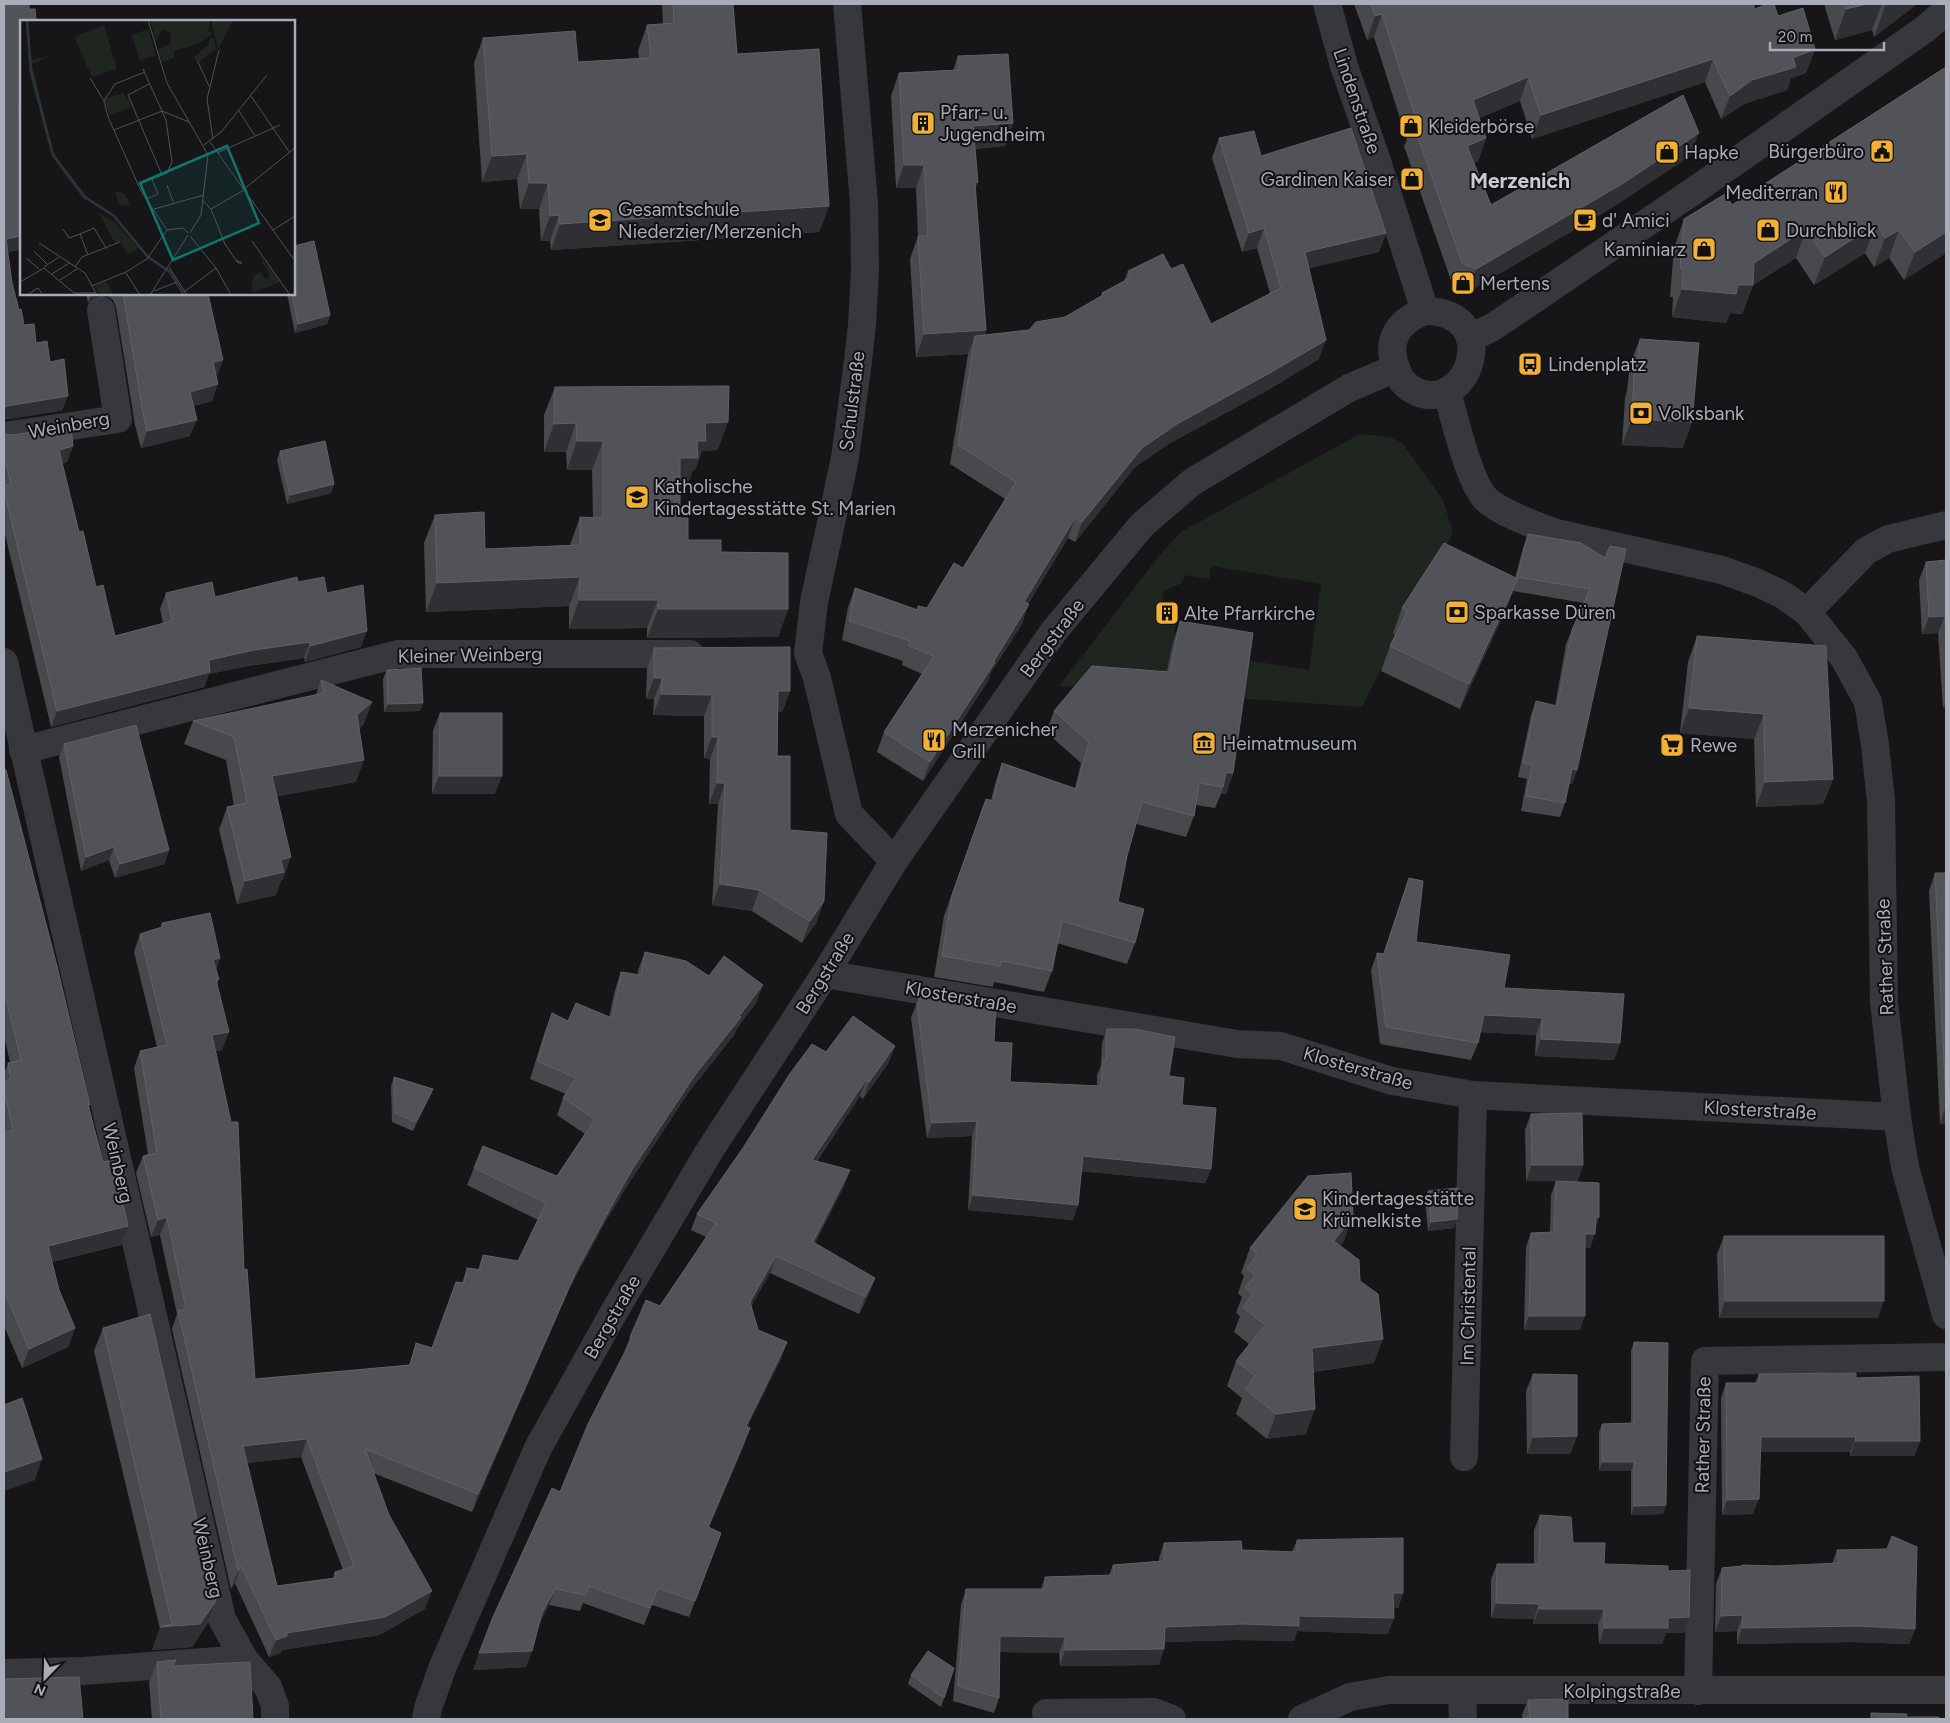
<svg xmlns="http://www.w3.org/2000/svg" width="1950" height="1723" viewBox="0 0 1950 1723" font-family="Figtree,sans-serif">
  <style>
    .green { fill: #1e261f; fill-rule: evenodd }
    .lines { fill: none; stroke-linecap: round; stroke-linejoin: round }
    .minor { stroke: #37383d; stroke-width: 28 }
    .wall { fill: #47494d; fill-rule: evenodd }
    .shaded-wall { fill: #2f3033 }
    .building { fill: #525359; stroke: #5f6168; fill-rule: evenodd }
    .labels { text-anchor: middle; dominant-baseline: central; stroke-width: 4; stroke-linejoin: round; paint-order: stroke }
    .street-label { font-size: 19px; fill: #a8adb8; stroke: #111113 }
    .poi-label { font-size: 19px; fill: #a8adb8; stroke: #111113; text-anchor: start }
    .quarter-label { font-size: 21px; font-weight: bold; fill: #c9ccd4; stroke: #111113 }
    .inset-river { fill: none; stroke: #2c353c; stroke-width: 2.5 }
    .inset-road { fill: none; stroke: #505258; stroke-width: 1 }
    .view { fill: #0f766e; fill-opacity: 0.15; stroke: #0f766e; stroke-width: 2.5 }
    .inset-edge { fill: none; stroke: #a8adb8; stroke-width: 2.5 }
  </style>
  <rect width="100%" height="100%" fill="#161618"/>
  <!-- green -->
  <path class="green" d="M1360,434L1390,437L1403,444L1443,500L1453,533L1434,569L1393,633L1397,637L1362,707L1059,686L1159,556L1181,532ZM1211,566L1321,584L1309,670L1172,648L1176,624L1171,622L1161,608L1164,591L1182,583L1185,575L1209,579Z"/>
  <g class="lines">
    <!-- minor -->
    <g class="minor">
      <polyline points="847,4 864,203 865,271 862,325 858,361 845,458 814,602 808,653 817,678 849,814 894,861"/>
      <polyline points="1327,4 1344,66 1376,158 1425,311"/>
      <path d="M1425,311C1504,312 1469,414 1417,392C1407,387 1401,382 1397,371C1385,342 1396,322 1425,311Z"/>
      <polyline points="1470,338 1493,327 1695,190 1925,29 1946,11"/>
      <path d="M1447,391C1454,417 1468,477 1484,497C1497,512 1537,526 1556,533L1722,570L1758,583L1783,595L1807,612L1844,658L1868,702L1875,745L1881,801L1884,1002L1897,1117L1905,1167L1946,1315"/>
      <polyline points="4,436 118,419 101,310"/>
      <polyline points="1807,612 1866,551 1888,539 1946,525"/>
      <polyline points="4,662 222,1619 244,1659 268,1687 275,1706 275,1719"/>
      <polyline points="23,750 398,654 690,654"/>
      <polyline points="825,974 1237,1044 1281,1046 1392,1081 1473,1095 1897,1117"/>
      <polyline points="1464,1457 1473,1095"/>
      <polyline points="4,1673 83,1671 244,1659"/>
      <polyline points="1462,1690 1463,1719"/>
      <polyline points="1698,1691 1705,1361 1946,1357"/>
      <polyline points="1046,1713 1154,1712 1172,1719"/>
      <polyline points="426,1719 428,1708 443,1666 538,1448 614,1312 710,1150 825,974 894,861 1054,631 1142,525 1192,482 1349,388 1396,368"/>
      <polyline points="1302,1719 1350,1697 1389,1690 1946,1690"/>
    </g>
  </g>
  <!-- wall -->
  <g class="wall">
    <polygon points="662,4 733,4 737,54 829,206 819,232 551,250 550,241 541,241 539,209 520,209 517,179 482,182 474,63 483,38 578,62 639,58 638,51 647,25 663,24"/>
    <polygon points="1354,4 1753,4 1755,9 1778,16 1815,49 1806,73 1791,78 1787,90 1744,104 1721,119 1705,82 1532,139 1520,101 1479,118 1486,138 1478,161 1474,163 1491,205 1690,156 1613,207 1468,292 1453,286 1404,146 1407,140 1374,37 1367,40"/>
    <polygon points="1824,4 1917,4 1874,37 1872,30 1835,40"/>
    <polygon points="958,56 1013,123 1005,146 975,149 975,190 986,330 985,335 1029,330 1065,317 1101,297 1102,293 1124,281 1128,271 1171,269 1211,324 1270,293 1257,248 1242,252 1212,158 1219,138 1261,156 1386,233 1379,252 1309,268 1319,359 1268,390 1170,443 1135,467 1075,542 1068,538 1028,604 1022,624 990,674 988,681 923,781 877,752 884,732 922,674 902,665 903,661 842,640 848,607 855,588 917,610 918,606 927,608 963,568 1005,499 950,464 968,354 916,357 910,259 918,236 916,188 896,188 891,96 899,73 953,70"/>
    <polygon points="1946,67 1946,253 1904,280 1889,258 1874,267 1865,253 1814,285 1796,258 1753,285 1742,314 1730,313 1726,323 1672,317 1673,297 1670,297 1674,248 1684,219 1732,205"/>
    <polygon points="86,294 208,294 216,377 212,401 194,406 190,436 141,448 135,425 116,307 113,300 106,295 98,295 92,298 88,303"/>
    <polygon points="287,294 294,294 330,315 327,324 295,333"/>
    <polygon points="1640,339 1683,448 1622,445 1625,398 1627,391 1630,364"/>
    <polygon points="555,387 718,450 702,451 695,470 693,470 687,486 680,486 680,518 688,540 721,552 788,609 778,637 647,638 647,628 569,629 569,606 426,612 424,543 435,515 485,549 570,545 580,517 593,518 592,470 567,470 566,452 544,452 544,415"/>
    <polygon points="4,434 73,446 67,462 62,464 79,532 96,587 115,636 163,623 160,609 166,593 215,597 298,582 327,593 361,647 305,662 304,658 248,666 209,674 204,687 51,727 4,530"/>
    <polygon points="280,451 334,484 331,493 287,504 277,460"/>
    <polygon points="1528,534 1605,558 1577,770 1572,784 1569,784 1565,803 1560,817 1521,811 1527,779 1518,777 1531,715 1536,701 1555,706 1566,644 1572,630 1584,603 1513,591 1508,605 1460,709 1381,671 1390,646 1395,635 1393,633 1402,608 1515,578 1523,548"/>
    <polygon points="1946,560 1946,708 1943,708 1938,633 1922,634 1919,580 1926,562"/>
    <polygon points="1180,621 1233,773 1226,794 1221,794 1215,808 1196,805 1194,816 1186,837 1136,824 1127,856 1118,902 1135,943 1127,964 1057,943 1052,971 1044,992 994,982 993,987 934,977 944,916 986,799 991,800 995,784 1002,763 1075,788 1081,763 1046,732 1054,711 1167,671 1173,642"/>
    <polygon points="1697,636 1833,779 1823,804 1756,807 1754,739 1680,733 1688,662"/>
    <polygon points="654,648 790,691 782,712 778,712 777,756 790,830 824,901 816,923 802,943 752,911 712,905 718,804 709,804 710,759 704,758 704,716 653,715 654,699 646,699 647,669"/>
    <polygon points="387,670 423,703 420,711 384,712 383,679"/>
    <polygon points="321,680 372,702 363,725 359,728 356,782 277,796 283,880 281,880 276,895 237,904 219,830 227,807 234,806 226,760 184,744 193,721 316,695"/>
    <polygon points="440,713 495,794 432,794 433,730"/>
    <polygon points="64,744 169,850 164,864 115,878 109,860 81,871 59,757"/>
    <polygon points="4,768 103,1162 128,1226 121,1245 52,1262 59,1290 75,1328 68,1347 22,1368 4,1326 4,1074 8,1063 10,1062 4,1036"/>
    <polygon points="1935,873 1946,873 1946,1124 1940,1124 1929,891"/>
    <polygon points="1409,878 1416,942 1504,988 1620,1043 1614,1060 1535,1056 1536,1035 1480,1032 1478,1043 1471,1060 1380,1044 1371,970 1377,953 1383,954"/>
    <path d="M162,923L220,958L216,970L219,979L217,984L222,1050L216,1051L244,1270L255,1379L409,1365L416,1343L432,1348L462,1283L467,1268L478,1269L483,1255L518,1261L538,1220L467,1185L474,1168L557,1176L585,1134L557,1115L563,1098L566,1094L530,1079L545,1031L552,1013L568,1021L609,1017L615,990L621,972L638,975V970L645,952L709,976L756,1003L737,1028L734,1035L688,1093L627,1186L604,1224L569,1289L472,1512L373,1473L389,1515L425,1609L379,1635L282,1650L281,1653L269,1657L235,1583L231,1589L172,1329L177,1314L160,1235L151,1237L136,1173L143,1156L148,1154L134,1068L140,1051L157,1047L134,952L140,934L161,928ZM301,1457L343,1570L335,1572L333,1578L277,1586L247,1463Z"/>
    <polygon points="934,993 994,1042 1010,1082 1097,1086 1097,1075 1101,1065 1102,1043 1107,1029 1169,1076 1211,1169 1205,1183 1081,1171 1073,1220 968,1210 972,1136 927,1138 911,1018 919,997 932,998"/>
    <polygon points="826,1052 889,1062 863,1099 860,1096 817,1161 850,1170 844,1186 815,1243 875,1278 869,1294 859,1314 770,1273 751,1306 758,1330 787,1342 781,1359 747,1427 744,1445 709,1527 721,1533 689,1617 652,1605 644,1625 583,1603 580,1611 549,1605 539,1624 532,1651 526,1667 473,1670 560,1492 624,1353 630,1337 660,1306 706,1237 691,1230 697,1214"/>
    <polygon points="394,1077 433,1089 429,1098 413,1131 392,1122 391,1086"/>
    <polygon points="1531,1114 1583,1165 1577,1182 1599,1217 1596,1227 1590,1248 1585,1248 1580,1330 1524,1330 1526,1247 1531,1233 1550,1233 1551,1195 1556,1181 1526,1181 1525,1130"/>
    <polygon points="1428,1191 1454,1228 1428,1231 1425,1200"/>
    <polygon points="1724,1236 1878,1318 1719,1318 1717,1254"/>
    <polygon points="1344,1241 1340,1246 1360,1281 1374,1363 1313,1372 1306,1434 1267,1439 1236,1414 1242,1398 1227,1386 1236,1361 1249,1344 1234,1332 1240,1316 1236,1313 1242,1297 1238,1293 1244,1276 1241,1273 1250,1248"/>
    <polygon points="103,1328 216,1601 207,1624 192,1647 152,1650 160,1629 94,1351"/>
    <polygon points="1634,1342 1666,1505 1663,1514 1631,1515 1631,1471 1599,1471 1599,1432 1602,1424 1631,1423 1631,1351"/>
    <polygon points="1533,1374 1577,1436 1570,1454 1527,1454 1526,1391"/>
    <polygon points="1759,1374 1856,1378 1920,1441 1914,1456 1850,1456 1850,1452 1760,1452 1753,1514 1722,1515 1721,1398 1726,1383 1755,1383"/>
    <polygon points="1540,1515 1573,1543 1604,1564 1668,1571 1689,1617 1684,1633 1666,1633 1662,1644 1599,1644 1598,1624 1533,1624 1534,1619 1491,1618 1491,1579 1497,1564 1534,1564 1534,1530"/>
    <polygon points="1297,1540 1403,1593 1398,1608 1393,1608 1388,1634 1297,1631 1294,1641 1236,1640 1164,1642 1159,1665 1060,1666 1059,1653 1000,1652 999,1698 994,1713 953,1701 961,1605 966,1589 1041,1589 1045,1577 1109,1575 1113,1565 1159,1561 1159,1558 1164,1543 1242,1550 1292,1552"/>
    <polygon points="1837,1550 1915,1629 1909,1644 1853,1642 1737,1644 1737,1631 1715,1632 1716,1584 1722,1568 1741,1566 1742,1565 1776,1566 1832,1564"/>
    <polygon points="157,1662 174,1666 253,1719 152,1719 149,1682"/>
    <polygon points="954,1668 941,1707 908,1684 911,1675"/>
    <polygon points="1528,1700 1568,1719 1523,1719 1522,1715"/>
  </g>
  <!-- shaded-wall -->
  <g class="shaded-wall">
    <polygon points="1867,4 1882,4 1872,30 1835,40 1846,9"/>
    <polygon points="1888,4 1917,4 1874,37 1885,6"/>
    <polygon points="1382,14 1374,37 1367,40 1375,16"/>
    <polygon points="1815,49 1806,73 1791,78 1787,90 1744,104 1721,119 1730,96 1752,80 1793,58"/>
    <polygon points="1713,59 1705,82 1532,139 1541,115"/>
    <polygon points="1528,77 1520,101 1464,124 1473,100"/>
    <polygon points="18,107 21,107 21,122 13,122"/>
    <polygon points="1013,123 1005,146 964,149 973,126"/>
    <polygon points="1699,133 1690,156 1613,207 1468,292 1476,269"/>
    <polygon points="1486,138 1478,161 1458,169 1467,146"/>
    <polygon points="527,154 517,179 482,182 492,156"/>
    <polygon points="904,165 924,165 916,188 896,188"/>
    <polygon points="978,182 970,205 975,183"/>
    <polygon points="529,183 548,183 539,209 520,209"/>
    <polygon points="829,206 819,232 551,250 560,224"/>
    <polygon points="559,215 550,241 541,241 550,216"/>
    <polygon points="1876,224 1865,253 1814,285 1825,257"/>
    <polygon points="1264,228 1257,248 1242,252 1249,233"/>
    <polygon points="1806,229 1796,258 1753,285 1742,314 1730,313 1726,323 1672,317 1682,289 1738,285 1754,263"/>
    <polygon points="1899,230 1889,258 1874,267 1885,238"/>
    <polygon points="1946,232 1946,253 1904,280 1915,252"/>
    <polygon points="1386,233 1379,252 1298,271 1305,252"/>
    <polygon points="21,236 21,250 4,253 6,239"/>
    <polygon points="91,294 107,294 106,295 98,295 92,298 88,303"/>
    <polygon points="330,315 327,324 295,333 298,324"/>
    <polygon points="986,330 978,353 975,336 968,354 916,357 924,334"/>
    <polygon points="1326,340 1319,359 1268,390 1170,443 1135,467 1075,542 1082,522 1142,448 1177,424"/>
    <polygon points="223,360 217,377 213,362"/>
    <polygon points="218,384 212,401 184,409 190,392"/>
    <polygon points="68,396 62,411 4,420 4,407 7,406"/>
    <polygon points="1632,419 1692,422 1683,448 1622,445"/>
    <polygon points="197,420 190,436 141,448 147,431"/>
    <polygon points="728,422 718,450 702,451 695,470 693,470 687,486 670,486 680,458 697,441 705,423"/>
    <polygon points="576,423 566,452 544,452 554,424"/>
    <polygon points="577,441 603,441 592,470 567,470"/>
    <polygon points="73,446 67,462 53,466 59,450"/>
    <polygon points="334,484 331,493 287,504 290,495"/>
    <polygon points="1075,518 1068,538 1017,621 1024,602"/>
    <polygon points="580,577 569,606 426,612 437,583"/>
    <polygon points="1518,579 1508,605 1460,709 1469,684"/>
    <polygon points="579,600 658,600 647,628 569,629"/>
    <polygon points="1029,604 1022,624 990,674 988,681 923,781 930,762"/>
    <polygon points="658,609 788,609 778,637 647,638"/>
    <polygon points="1945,616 1938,633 1922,634 1929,617"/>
    <polygon points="367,631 361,647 305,662 310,646"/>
    <polygon points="310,642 304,658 248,666 209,674 204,687 51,727 57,711 209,660 254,650"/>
    <polygon points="654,678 662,678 654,699 646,699"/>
    <polygon points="778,691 790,691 782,712 770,712"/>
    <polygon points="661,694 712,695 704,716 653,715"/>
    <polygon points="1946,700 1946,708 1943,708"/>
    <polygon points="372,702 363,725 349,738 357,715"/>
    <polygon points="423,703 420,711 384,712 388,704"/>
    <polygon points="1689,708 1764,714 1754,739 1680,733"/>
    <polygon points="712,737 718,737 710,759 704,758"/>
    <polygon points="364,760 356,782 264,799 272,776"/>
    <polygon points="1572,769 1577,770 1572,784 1567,783"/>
    <polygon points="1226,773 1233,773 1226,794 1221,794 1223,787"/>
    <polygon points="439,776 502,776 495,794 432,794"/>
    <polygon points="1833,779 1823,804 1756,807 1765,782"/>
    <polygon points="717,783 725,783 718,804 709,804"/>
    <polygon points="114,847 109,860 81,871 86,857"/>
    <polygon points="169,850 164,864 115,878 120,864"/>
    <polygon points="291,857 283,880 281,880 276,895 237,904 245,881 281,860"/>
    <polygon points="720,884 759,890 752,911 712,905"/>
    <polygon points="824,901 816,923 802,943 810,921"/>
    <polygon points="220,958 214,976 213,960"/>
    <polygon points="763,985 756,1003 737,1028 734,1035 688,1093 627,1186 604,1224 569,1289 472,1512 478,1494 576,1272 611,1207 633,1168 695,1075"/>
    <polygon points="1484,1015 1542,1018 1536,1035 1478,1032"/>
    <polygon points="229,1032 222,1050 206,1053 212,1035"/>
    <polygon points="1541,1039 1620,1043 1614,1060 1535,1056"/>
    <polygon points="895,1046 889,1062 863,1099 869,1082"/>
    <polygon points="866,1080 860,1096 806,1176 812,1160"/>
    <polygon points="433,1089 429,1098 413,1131 416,1122"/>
    <polygon points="1946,1106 1946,1124 1940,1124"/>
    <polygon points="977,1121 972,1136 927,1138 932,1123"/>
    <polygon points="1083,1156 1211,1169 1205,1183 1077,1171"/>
    <polygon points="1532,1165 1583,1165 1577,1182 1526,1181"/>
    <polygon points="850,1170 844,1186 807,1259 813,1242"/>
    <polygon points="973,1195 1078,1205 1073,1220 968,1210"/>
    <polygon points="1353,1216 1344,1241 1325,1266 1334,1241"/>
    <polygon points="167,1217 160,1235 151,1237 158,1220"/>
    <polygon points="1596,1217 1599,1217 1594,1231"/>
    <polygon points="1457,1219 1454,1228 1428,1231 1431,1222"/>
    <polygon points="128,1226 121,1245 41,1265 48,1246"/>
    <polygon points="1585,1234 1595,1234 1590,1248 1580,1248"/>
    <polygon points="776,1256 770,1273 744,1319 750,1302"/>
    <polygon points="875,1278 869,1294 859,1314 865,1297"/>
    <polygon points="1725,1301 1884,1301 1878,1318 1719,1318"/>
    <polygon points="1529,1316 1585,1316 1580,1330 1524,1330"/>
    <polygon points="75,1328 68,1347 22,1368 29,1349"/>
    <polygon points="1383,1339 1374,1363 1303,1373 1312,1348"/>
    <polygon points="787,1342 781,1359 740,1442 746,1426"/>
    <polygon points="1315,1409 1306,1434 1267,1439 1276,1414"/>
    <polygon points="750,1428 744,1445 702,1543 708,1527"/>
    <polygon points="1577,1436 1570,1454 1527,1454 1533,1437"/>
    <polygon points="1761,1437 1856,1437 1850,1452 1755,1452"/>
    <polygon points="307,1439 301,1457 237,1464 243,1446"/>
    <polygon points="1855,1441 1920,1441 1914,1456 1850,1456"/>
    <polygon points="42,1459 35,1480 4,1491 4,1472"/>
    <polygon points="1602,1462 1634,1462 1631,1471 1599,1471"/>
    <polygon points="1759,1499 1753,1514 1722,1515 1727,1500"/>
    <polygon points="1666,1505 1663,1514 1631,1515 1634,1506"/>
    <polygon points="241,1566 235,1583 231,1589 238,1571"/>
    <polygon points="555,1589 549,1605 536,1630 542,1613"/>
    <polygon points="432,1591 425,1609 379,1635 282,1650 281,1653 269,1657 276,1640 287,1633"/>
    <polygon points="1393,1593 1403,1593 1398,1608 1387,1609"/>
    <polygon points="216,1601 207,1624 192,1647 152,1650 160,1627 200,1624"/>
    <polygon points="1496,1603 1539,1604 1534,1619 1491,1618"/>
    <polygon points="1539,1609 1604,1609 1598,1624 1533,1624"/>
    <polygon points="1743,1615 1737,1631 1715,1632 1721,1616"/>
    <polygon points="1299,1616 1394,1618 1388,1634 1297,1631 1294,1641 1236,1640 1159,1642 1165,1627"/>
    <polygon points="1689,1617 1684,1633 1666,1633 1662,1644 1599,1644 1604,1628 1668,1618"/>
    <polygon points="1859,1626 1915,1629 1909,1644 1853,1642 1737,1644 1742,1628"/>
    <polygon points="1000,1636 1065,1637 1059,1653 995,1652"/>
    <polygon points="1164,1649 1159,1665 1060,1666 1065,1650"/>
    <polygon points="532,1651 526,1667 473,1670 479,1653"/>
  </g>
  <!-- building -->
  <g class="building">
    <polygon points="4,4 29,4 29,9 35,9 36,21 21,21 21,107 18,107 21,126 21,236 6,239 12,283 19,310 21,309 24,325 34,324 36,343 47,341 50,362 64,359 68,396 7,406 4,407"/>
    <polygon points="673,4 733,4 737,54 819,49 829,206 560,224 559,215 550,216 548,183 529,183 527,154 492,156 483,38 575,31 578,62 651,58 647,25 674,23"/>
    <polygon points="1371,4 1753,4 1755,9 1767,4 1774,4 1778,16 1803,8 1815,49 1793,58 1796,67 1752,80 1730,96 1713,59 1541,115 1528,77 1473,100 1486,138 1467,146 1491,205 1683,95 1699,133 1622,184 1476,269 1462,263 1413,123 1417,122 1382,14 1375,16"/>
    <polygon points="1845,4 1867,4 1846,9"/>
    <polygon points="1008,54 1013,123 973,126 978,182 975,183 986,330 924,334 918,236 928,236 924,165 904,165 899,73 959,70 958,56"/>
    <polygon points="1946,67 1946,232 1915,252 1899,230 1885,238 1876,224 1825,257 1806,229 1754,263 1753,285 1738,285 1736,294 1682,289 1683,269 1680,268 1684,219 1725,194 1732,205"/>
    <polygon points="1351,128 1386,233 1305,252 1326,340 1275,370 1177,424 1142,448 1082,522 1075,518 1024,602 1029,604 994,661 995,662 930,762 884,732 934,656 909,646 910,641 849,621 855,588 918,610 918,606 927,608 954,563 963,568 1016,482 958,445 975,336 1029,330 1036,322 1065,317 1103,295 1102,293 1130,278 1128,271 1163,254 1171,269 1183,264 1211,324 1281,288 1264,228 1249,233 1219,138 1254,131 1261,156"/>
    <polygon points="314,241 330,315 298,324 292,294 294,294 294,246"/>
    <polygon points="123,294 208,294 223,360 213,362 218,384 190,392 197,420 147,431 142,408"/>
    <polygon points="1640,339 1699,343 1692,422 1632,419 1634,373 1636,373"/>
    <polygon points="729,386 728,422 705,423 706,441 697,441 698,458 680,458 680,518 688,518 688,540 721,540 721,552 788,553 788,609 658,609 658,600 579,600 580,577 437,583 435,515 484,512 485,549 580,545 580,517 603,518 603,441 577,441 576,423 554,424 555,387"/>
    <polygon points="71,427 73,446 59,450 79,532 83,531 96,587 103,585 115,636 172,621 166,593 212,582 215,597 297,577 298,582 324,577 327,593 363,585 367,631 310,646 310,642 254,650 209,660 210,672 57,711 4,490 4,486 11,485 4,454 4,434 12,435"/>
    <polygon points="325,441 334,484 290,495 280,451"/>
    <polygon points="1528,534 1581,543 1605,558 1610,546 1626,549 1577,770 1572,769 1565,803 1526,796 1532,765 1523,763 1536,701 1557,706 1572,630 1590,589 1517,577"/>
    <polygon points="1444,543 1518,579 1469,684 1390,646 1407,612 1402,608"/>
    <polygon points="1946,560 1946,637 1945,616 1929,617 1926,562"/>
    <polygon points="1180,621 1253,633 1233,773 1226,773 1223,787 1199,783 1194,816 1142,802 1127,856 1118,902 1144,909 1135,943 1062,921 1052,971 1001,961 1000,966 942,956 952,895 986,799 993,801 1002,763 1076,789 1089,742 1054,711 1092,666 1170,672"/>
    <polygon points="1697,636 1826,646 1833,779 1765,782 1764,714 1689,708"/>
    <polygon points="790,647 790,691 778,691 777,756 790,756 790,830 827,833 824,901 810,921 759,890 720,884 725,783 717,783 718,737 712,737 712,695 661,694 662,678 654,678 654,648"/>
    <polygon points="421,668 423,703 388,704 387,670"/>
    <polygon points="321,680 372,702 357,715 364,760 272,776 291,857 281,860 284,872 245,881 227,807 247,803 234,737 193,721 324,693"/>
    <polygon points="440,713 502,713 502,776 439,776"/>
    <polygon points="136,725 169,850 120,864 114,847 86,857 64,744"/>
    <polygon points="4,768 6,770 57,966 90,1105 88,1105 103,1162 113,1160 128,1226 48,1246 59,1290 75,1328 29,1349 4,1291 4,1133 13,1130 4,1090 4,1081 11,1079 8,1063 21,1060 4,990"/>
    <polygon points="1935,873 1946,873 1946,1106"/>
    <polygon points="1409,878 1423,881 1416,942 1510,955 1504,988 1624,994 1620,1043 1541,1039 1542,1018 1484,1015 1478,1043 1386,1027 1377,953 1384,954"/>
    <path d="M210,913L220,958L213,960L219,979L216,980L229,1032L212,1035L231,1122H238L244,1270L247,1269L255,1379L410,1365L416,1343L432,1348L456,1282L464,1283L467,1268L480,1270L483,1255L518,1261L546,1203L474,1168L483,1146L557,1176L595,1119L563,1098L576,1078L537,1061L552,1013L568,1021L576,1003L612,1018L621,972L641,975L645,952L686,961L709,976L724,956L763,985L739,1016L741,1017L695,1075L633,1168L611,1207L576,1272L478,1494L365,1449L389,1515L432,1591L385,1617L287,1633V1636L276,1640L241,1566L238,1571L178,1311L186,1309L167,1217L158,1220L143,1156L157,1153L140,1051L167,1045L140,934L162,927V923ZM307,1439L354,1566L335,1572V1578L277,1586L243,1446Z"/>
    <polygon points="934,993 996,1003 994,1042 1012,1043 1010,1082 1101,1086 1103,1060 1106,1061 1107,1029 1135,1029 1175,1037 1169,1076 1184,1078 1182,1105 1216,1108 1211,1169 1083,1156 1078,1205 973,1195 977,1121 932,1123 917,1003 919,1003 919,997 933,998"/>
    <polygon points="853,1016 895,1046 869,1082 866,1080 812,1160 850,1170 813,1242 875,1278 865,1297 776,1256 750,1302 758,1330 787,1342 746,1426 750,1428 708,1527 721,1533 695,1601 658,1588 650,1608 589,1586 586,1595 555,1589 542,1613 532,1651 479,1653 493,1617 552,1488 560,1492 588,1424 632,1338 630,1337 646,1300 660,1306 716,1223 697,1214 743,1148 789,1075 812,1044 826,1052"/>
    <polygon points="394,1077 433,1089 416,1122 395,1113"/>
    <polygon points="1582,1113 1583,1165 1532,1165 1531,1114"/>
    <polygon points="1351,1173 1353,1216 1334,1241 1359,1260 1360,1281 1378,1294 1383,1339 1312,1348 1315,1409 1276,1414 1245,1389 1255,1376 1236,1361 1265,1325 1243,1307 1253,1294 1245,1288 1255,1275 1247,1269 1257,1254 1250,1248 1308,1176"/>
    <polygon points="1556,1181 1599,1183 1599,1217 1596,1217 1595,1234 1585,1234 1585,1316 1529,1316 1531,1233 1554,1232"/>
    <polygon points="1458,1188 1457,1219 1431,1222 1428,1191"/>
    <polygon points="1724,1236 1884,1236 1884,1301 1725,1301"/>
    <polygon points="150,1314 216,1601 200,1624 160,1627 172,1624 103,1328"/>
    <polygon points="1634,1342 1668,1343 1666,1505 1634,1506 1634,1462 1602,1462 1602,1424 1634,1423"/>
    <polygon points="1856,1373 1856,1378 1919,1376 1920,1441 1855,1441 1856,1437 1761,1437 1759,1499 1727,1500 1726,1383 1759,1383 1759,1374"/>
    <polygon points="1533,1374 1577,1375 1577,1436 1533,1437"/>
    <polygon points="22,1398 42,1459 4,1472 4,1405"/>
    <polygon points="1540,1515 1571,1517 1573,1543 1605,1543 1604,1564 1668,1566 1668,1571 1690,1570 1689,1617 1668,1618 1668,1628 1604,1628 1604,1609 1539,1609 1539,1604 1496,1603 1497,1564 1539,1564"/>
    <polygon points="1892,1536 1917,1547 1915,1629 1859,1626 1742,1628 1743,1615 1721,1616 1722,1568 1742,1566 1742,1565 1776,1566 1839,1563 1837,1550 1887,1549"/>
    <polygon points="1403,1538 1403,1593 1393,1593 1394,1618 1299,1616 1299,1626 1241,1624 1165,1627 1164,1649 1065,1650 1065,1637 1000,1636 999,1698 958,1686 966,1589 1045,1589 1045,1577 1114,1575 1113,1565 1164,1561 1164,1543 1241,1541 1242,1550 1297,1552 1297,1540"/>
    <polygon points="928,1651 954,1668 944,1698 911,1675"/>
    <polygon points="176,1660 173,1666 250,1662 253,1719 161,1719 157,1662"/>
    <polygon points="79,1677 83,1719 4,1719 4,1679"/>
    <polygon points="1568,1699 1568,1719 1523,1719 1523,1718 1530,1718 1528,1700"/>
    <polygon points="1871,1713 1907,1714 1906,1717 1939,1717 1939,1719 1871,1719"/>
  </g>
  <!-- icons -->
  <defs>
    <g id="building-square" transform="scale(1.25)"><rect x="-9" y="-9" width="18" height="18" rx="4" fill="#f2b134" stroke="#111113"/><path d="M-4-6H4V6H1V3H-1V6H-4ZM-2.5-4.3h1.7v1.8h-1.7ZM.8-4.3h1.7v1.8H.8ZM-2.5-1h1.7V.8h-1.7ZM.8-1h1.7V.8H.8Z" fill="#111"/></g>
    <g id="shop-square" transform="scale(1.25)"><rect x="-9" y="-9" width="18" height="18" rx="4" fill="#f2b134" stroke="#111113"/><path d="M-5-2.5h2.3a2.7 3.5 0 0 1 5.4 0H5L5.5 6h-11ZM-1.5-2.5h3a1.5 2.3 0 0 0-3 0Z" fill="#111"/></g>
    <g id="civic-square" transform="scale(1.25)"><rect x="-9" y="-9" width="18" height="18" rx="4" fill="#f2b134" stroke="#111113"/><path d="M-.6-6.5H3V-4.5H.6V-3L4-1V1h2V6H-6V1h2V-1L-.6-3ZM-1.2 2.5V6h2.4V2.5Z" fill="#111"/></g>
    <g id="restaurant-square" transform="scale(1.25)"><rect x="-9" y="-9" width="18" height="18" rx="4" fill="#f2b134" stroke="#111113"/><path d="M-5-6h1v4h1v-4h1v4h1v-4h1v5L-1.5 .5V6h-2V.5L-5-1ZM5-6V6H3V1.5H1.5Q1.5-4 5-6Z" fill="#111"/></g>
    <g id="school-square" transform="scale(1.25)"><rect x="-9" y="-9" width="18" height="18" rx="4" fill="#f2b134" stroke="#111113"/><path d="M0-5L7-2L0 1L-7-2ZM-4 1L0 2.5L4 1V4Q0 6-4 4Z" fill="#111"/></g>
    <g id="cafe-square" transform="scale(1.25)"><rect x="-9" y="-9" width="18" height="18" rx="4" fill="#f2b134" stroke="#111113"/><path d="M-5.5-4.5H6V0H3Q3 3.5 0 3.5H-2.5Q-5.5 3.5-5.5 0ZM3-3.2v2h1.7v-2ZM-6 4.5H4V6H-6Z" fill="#111"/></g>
    <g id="bus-square" transform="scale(1.25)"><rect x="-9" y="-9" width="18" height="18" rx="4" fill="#f2b134" stroke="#111113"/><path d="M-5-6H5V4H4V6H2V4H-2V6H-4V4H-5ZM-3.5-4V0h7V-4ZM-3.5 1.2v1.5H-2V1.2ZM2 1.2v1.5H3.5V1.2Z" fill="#111"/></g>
    <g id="bank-square" transform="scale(1.25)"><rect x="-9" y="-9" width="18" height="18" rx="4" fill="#f2b134" stroke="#111113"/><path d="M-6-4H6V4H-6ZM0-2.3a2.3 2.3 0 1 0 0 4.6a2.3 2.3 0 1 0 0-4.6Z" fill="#111"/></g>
    <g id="museum-square" transform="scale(1.25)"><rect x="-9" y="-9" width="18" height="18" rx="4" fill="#f2b134" stroke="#111113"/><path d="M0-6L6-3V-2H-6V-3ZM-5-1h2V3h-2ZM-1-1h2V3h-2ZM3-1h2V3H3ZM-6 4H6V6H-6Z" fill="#111"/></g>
    <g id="supermarket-square" transform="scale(1.25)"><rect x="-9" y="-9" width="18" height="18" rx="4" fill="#f2b134" stroke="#111113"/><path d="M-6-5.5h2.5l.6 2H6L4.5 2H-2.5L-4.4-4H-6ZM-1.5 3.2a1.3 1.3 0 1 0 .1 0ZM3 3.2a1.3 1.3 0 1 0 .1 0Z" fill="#111"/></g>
  </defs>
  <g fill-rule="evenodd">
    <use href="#building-square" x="923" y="123"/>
    <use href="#shop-square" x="1411" y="126"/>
    <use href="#civic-square" x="1882" y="151"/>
    <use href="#shop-square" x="1667" y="152"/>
    <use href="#shop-square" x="1412" y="179"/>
    <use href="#restaurant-square" x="1836" y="192"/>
    <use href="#school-square" x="600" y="220"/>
    <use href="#cafe-square" x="1585" y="220"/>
    <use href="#shop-square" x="1768" y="230"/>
    <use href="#shop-square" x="1704" y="249"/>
    <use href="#shop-square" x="1463" y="283"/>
    <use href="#bus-square" x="1530" y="364"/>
    <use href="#bank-square" x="1641" y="413"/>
    <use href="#school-square" x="637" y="497"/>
    <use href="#bank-square" x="1457" y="612"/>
    <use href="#building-square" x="1167" y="613"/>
    <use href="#restaurant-square" x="934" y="740"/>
    <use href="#museum-square" x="1204" y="743"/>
    <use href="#supermarket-square" x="1672" y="745"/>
    <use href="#school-square" x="1305" y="1209"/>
  </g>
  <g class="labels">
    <!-- street labels -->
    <g class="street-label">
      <text transform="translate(1357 101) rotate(71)">Lindenstraße</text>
      <text transform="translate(852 401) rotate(-83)">Schulstraße</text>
      <text transform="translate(69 425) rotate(-10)">Weinberg</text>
      <text transform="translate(1052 638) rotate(-53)">Bergstraße</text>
      <text transform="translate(470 655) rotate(-1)">Kleiner Weinberg</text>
      <text transform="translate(1885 957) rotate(-92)">Rather Straße</text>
      <text transform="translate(825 973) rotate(-58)">Bergstraße</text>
      <text transform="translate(961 997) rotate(10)">Klosterstraße</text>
      <text transform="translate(1358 1068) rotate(16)">Klosterstraße</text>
      <text transform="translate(1760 1110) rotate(3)">Klosterstraße</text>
      <text transform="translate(118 1163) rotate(77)">Weinberg</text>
      <text transform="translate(1468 1306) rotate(-89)">Im Christental</text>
      <text transform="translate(612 1317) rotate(-60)">Bergstraße</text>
      <text transform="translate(1703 1435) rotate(-89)">Rather Straße</text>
      <text transform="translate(208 1558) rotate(77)">Weinberg</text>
      <text x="1622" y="1691">Kolpingstraße</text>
    </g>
    <!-- poi labels -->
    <g class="poi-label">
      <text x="940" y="112">Pfarr- u.<tspan x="940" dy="22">Jugendheim</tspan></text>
      <text x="1428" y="126">Kleiderbörse</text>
      <text x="1864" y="151" text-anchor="end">Bürgerbüro</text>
      <text x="1684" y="152">Hapke</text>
      <text x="1394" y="179" text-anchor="end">Gardinen Kaiser</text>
      <text x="1818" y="192" text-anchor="end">Mediterran</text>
      <text x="618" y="209">Gesamtschule<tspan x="618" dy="22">Niederzier/Merzenich</tspan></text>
      <text x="1602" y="220">d' Amici</text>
      <text x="1786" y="230">Durchblick</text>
      <text x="1686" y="249" text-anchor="end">Kaminiarz</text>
      <text x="1480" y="283">Mertens</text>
      <text x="1548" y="364">Lindenplatz</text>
      <text x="1658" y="413">Volksbank</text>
      <text x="654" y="486">Katholische<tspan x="654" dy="22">Kindertagesstätte St. Marien</tspan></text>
      <text x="1474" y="612">Sparkasse Düren</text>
      <text x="1184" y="613">Alte Pfarrkirche</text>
      <text x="952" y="729">Merzenicher<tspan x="952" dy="22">Grill</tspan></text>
      <text x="1222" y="743">Heimatmuseum</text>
      <text x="1690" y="745">Rewe</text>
      <text x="1322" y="1198">Kindertagesstätte<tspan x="1322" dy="22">Krümelkiste</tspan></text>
    </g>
    <!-- quarter labels -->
    <g class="quarter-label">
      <text x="1520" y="180">Merzenich</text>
    </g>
  </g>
  <!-- overview -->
  <g transform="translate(20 20)">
    <rect width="275" height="275" fill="#161618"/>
    <path d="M6,0L12,40L36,34L12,44L33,132L31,133L9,51ZM130,0H190L188,12L193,13L178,24L154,31V38L143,42L137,30L151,23L150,13L142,9L136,23ZM191,0H213L198,29ZM84,5L97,49L72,57L54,17ZM129,9L136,36L120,40L111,15ZM191,17L194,18L196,30L177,43L174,37L188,25ZM103,73L112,87L89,96L85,79ZM34,133L46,152L71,181L64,180L48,159L31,135ZM98,171L105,174L110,185L101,186L95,174ZM79,193L96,203L118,228L108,234L100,222L95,223ZM238,233L261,262L234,272L231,266L234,255L241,252L245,259L250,256ZM86,261L94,275H80L75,266Z" fill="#1e261f"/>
    <path class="inset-river" d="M7,0L11,51L33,135L65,177L94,196L128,237L150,252L164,275"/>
    <path class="inset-road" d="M128,0L147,63L188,135L181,195L170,213M178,42L189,66M70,58L84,81L88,97L121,171L147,210M129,64L108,75L142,155M231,76L270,133M84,81L95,64L125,52M219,91L235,116M94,110L142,91L169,102M193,119L187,79L199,30M190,122L275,241M184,125L202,111L247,55M197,133L260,105M118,165L147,153L152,142L146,100L123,49M147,165L153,182M224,169L275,128M126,179L138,174L132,159M183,181L191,189L205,224L218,243H222L216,240M134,189L184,175M191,189L224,170M43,209L49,218L60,214M147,210L163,208L168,213M253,210L275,196M170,216L196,248L211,275M232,221L270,275M19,223L65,253L77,275M14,231L27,244M68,235L60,214L74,208L86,228M6,238L19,249M24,247L39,237M55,247L62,237L100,222M149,247L167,275M106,253L120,275M32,254L49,243M40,260L57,249M0,262L24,248L54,273H76M72,266L106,252L127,239L147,210M134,271L157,262M164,272L196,248M7,275L18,268L23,275M130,275L168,215"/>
    <path class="view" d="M207,126L239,203L153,240L120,163Z"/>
    <rect width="275" height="275" class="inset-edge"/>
  </g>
  <!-- border -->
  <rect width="1950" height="1723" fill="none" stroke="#a8adb8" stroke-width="10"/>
  <!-- north arrow -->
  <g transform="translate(45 1678) rotate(203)" stroke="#111113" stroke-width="4" paint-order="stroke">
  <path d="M0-4L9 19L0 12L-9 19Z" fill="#a8adb8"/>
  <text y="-8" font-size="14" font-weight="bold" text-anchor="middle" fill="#a8adb8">N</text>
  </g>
  <!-- scale -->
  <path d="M1770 42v8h114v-8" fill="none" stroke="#a8adb8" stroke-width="2.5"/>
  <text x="1778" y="42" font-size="15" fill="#a8adb8" stroke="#111113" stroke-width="4" paint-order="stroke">20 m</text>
</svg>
